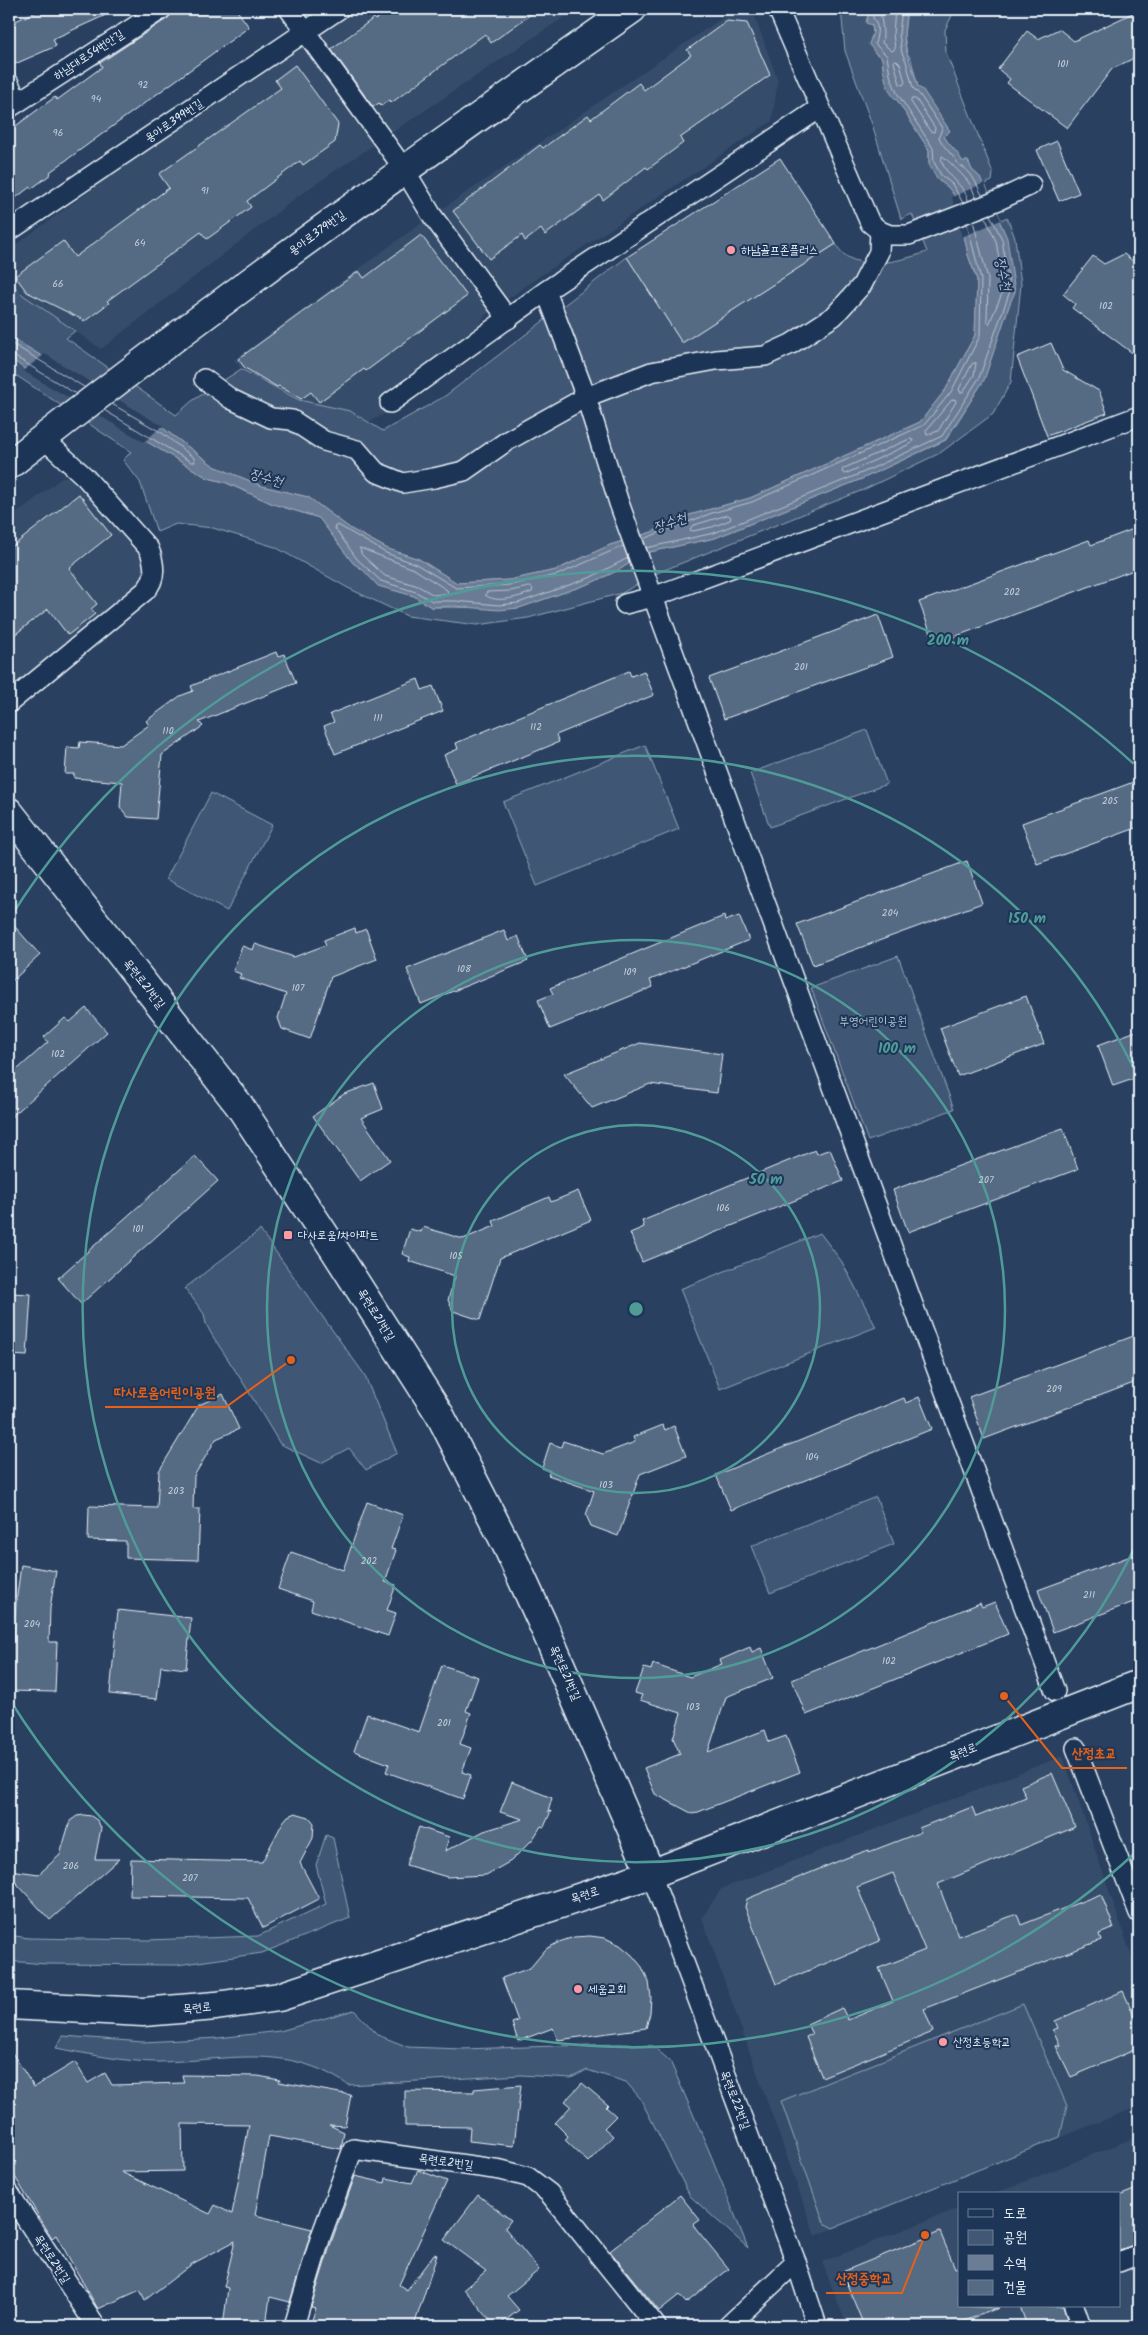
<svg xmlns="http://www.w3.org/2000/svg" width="1148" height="2335" viewBox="0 0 1148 2335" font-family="Kalam,'Poor Story',sans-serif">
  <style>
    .built { fill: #364d6b }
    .green { fill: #415774; stroke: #94a4b6 }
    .water { fill: #6b7c95; stroke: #9dabbd }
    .pier { fill: #294061 }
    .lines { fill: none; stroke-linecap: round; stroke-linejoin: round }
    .shore { stroke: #b6c2d0; stroke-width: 1 }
    .building { fill: #556a83; stroke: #e8f1f8; fill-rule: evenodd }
    .street-casing { stroke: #e8f1f8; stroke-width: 22 }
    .secondary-casing { stroke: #e8f1f8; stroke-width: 31 }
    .street { stroke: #1d3557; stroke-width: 19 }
    .secondary { stroke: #1d3557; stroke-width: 28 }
    .ring { fill: none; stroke: #509b97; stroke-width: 2.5 }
    .poi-dot { fill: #ff9aa2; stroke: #1d3557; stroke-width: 2 }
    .labels { text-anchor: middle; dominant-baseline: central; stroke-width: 4; stroke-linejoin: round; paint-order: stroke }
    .number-label { font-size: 10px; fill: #c3cfdb }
    .street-label { font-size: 12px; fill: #e8f1f8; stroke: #1d3557 }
    .poi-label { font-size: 12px; fill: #e8f1f8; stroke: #1d3557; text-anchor: start }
    .park-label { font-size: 12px; fill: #b6c3d0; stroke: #1d3557 }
    .water-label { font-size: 14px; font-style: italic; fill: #b6c2d0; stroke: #1d3557 }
    .centre { fill: #509b97; stroke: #1d3557; stroke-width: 2.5 }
    .ring-label { font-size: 15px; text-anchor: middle; font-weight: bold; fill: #509b97; stroke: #1d3557; stroke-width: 4; stroke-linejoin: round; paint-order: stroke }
    .leader { fill: none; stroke: #e86118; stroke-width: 2 }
    .callout-dot { fill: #e86118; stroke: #1d3557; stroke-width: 2 }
    .callout-label { font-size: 14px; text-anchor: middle; font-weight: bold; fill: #e86118; stroke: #1d3557; stroke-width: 4; stroke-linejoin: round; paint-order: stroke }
  </style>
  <rect width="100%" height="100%" fill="#294061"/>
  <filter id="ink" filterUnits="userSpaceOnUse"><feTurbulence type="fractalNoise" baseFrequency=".02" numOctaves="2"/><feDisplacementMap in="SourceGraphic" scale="10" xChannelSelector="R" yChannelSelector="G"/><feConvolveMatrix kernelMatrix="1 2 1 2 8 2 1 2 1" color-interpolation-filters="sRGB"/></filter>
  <g filter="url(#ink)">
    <!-- built -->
    <g class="built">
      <polygon points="341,9 576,9 305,191 101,349 23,295 9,281 9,250 276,54"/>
      <polygon points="734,10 754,15 778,80 772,121 540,276 484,316 473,336 388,412 369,422 350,411 299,400 241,369 234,360 413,229"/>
      <polygon points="72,476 144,559 148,569 145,581 9,696 9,519 63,477"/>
      <polygon points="1063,1756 1139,1978 1139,2106 815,2236 702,1918 721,1889"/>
      <polygon points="1139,2136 1139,2326 847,2326 822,2262 959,2208 959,2306 1119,2306 1119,2194 994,2194"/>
    </g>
    <!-- green -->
    <g class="green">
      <path d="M841,9H870L866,22L872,25L875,53L882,57L883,67L897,100L929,150V164L937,179L948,187L957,199L968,255L977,280L975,335L946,389L920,422L750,498L686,516L652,532L610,545L556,570L509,580L457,583L419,559L388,549L351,529L308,497L262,486L214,466L164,429L154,425L9,336V281L23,295L75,331L66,338L176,415L192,401L241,369L299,400L350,411L383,431L445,396L627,257L682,342L836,244C851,275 900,261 927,252L912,214L901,219L873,127L845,51Z"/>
      <path d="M907,9H955L945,30L946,53L993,173L992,181L985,184L1001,220L1007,217L1015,238L1021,284L1011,382L993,414L940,453L863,490L657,573L622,593L528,618L477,625L407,616L348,588L275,547L213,528L176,524L157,532L140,482L123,460L131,452L17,376L9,382V357L26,370L208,478L224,482L273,504L319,518L353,563L363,569L379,586L414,596L431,607L519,608L591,583L619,570L645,553L715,538L864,478L946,440L984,380L1010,303L1015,291L980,177L972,170L968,161L962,162C958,152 949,146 944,136L950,131L918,87L911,59L907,53L904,35Z"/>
      <polygon points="867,730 887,784 770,827 750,773"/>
      <polygon points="645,745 679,829 537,886 503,802"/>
      <polygon points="211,793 272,825 227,911 166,879"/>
      <polygon points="898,956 954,1109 868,1141 811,988"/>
      <polygon points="260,1230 364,1374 397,1453 366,1470 349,1448 321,1463 280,1444 244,1384 212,1335 206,1324 204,1314 185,1288"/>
      <polygon points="820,1233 842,1262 876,1327 720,1389 680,1289"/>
      <polygon points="876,1497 894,1544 770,1593 751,1546"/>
      <polygon points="326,1835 333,1838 350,1918 262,1953 177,1965 46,1964 9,1961 9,1935 28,1938 147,1940 258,1936 326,1904 316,1865"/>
      <polygon points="1023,2004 1067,2106 1060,2137 833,2228 824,2223 781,2101"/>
      <path d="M354,2010L378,2035L408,2047L462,2049L621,2044L653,2046L670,2061L710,2153L748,2248L690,2196L640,2098L626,2082L587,2070L571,2078L521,2075L348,2085C286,2042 227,2061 158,2062C124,2062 89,2054 56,2048L63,2036L143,2042L218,2038L280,2031Z"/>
    </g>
    <!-- water -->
    <path class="water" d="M870,9H907C905,22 902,40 907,53C911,65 915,75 918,87L923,90L950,131L944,136C949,146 958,151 962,161H968L972,170L980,177L1007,238L1015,292L1010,303L984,380L945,440L864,478L715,538L645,553L619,570L591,583L519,608L499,610L454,606L431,607L414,596L378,586L363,570L353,563L319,518L273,504L225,482L208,478L26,370L9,357V336L154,425L164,429L214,466L262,486L308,497L351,529L388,549L419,559L457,583L509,580L556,570L610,545L652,532L686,516L750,498L768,490L920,422L946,389L975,335L977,280L968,255L957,199L948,187L937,179L929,164V150L897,100C886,93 883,70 882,58L875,53L869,44L873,32L872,25L866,23Z"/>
    <!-- pier -->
    <g class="pier">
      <polygon points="984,183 1001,220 962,237 952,197"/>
      <polygon points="45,354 155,422 163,425 144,442 23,371"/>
    </g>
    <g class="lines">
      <!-- shore -->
      <g class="shore">
        <path d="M874,9L873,18C880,27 877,34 875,44L887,56L890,75L897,93L933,148L934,162L941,175L952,184L963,203"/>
        <path d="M881,9C880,21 885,30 882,43L892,51L895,49L893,34L895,9"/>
        <path d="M902,9L899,34L902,53L906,61L913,88L920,95L942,128L939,137C943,148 953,154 959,165C971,170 976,183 982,195"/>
        <polygon points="896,60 900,64 905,82 903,85 900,84 894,62"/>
        <polygon points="912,99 916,99 935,128 934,132 930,131 911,102"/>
        <path d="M968,200C965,184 938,170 942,156C944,156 967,179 969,183C972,187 974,193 976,198"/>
        <polyline points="973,221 988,279 987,321 989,324 1004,289 996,241 985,217"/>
        <polyline points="9,342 84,387"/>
        <polyline points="9,353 76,394"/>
        <polygon points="976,363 974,375 963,392 960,392 959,389 972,364"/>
        <polygon points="952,400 955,399 956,402 938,431 927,435 926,431"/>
        <polyline points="104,410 191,462 195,462 194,458 162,433 112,404"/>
        <polygon points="910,439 913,440 912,443 845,474 842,472 843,469"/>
        <polygon points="728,515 731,517 730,520 712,527 693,531 690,530 692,526"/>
        <polyline points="643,539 712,513 752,502 924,425 951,392 980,336 981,279 967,224"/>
        <polyline points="623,546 557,575 510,585 456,588 416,564 386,553 338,525 334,527 357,559 381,581 416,592 432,601 455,601 499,605 518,603 589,578 628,558"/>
        <polygon points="360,548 414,569 447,590 448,593 434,595 418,586 385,576 362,555"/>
        <polyline points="646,548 714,533 862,473 942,436 979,378 1010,291 1002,239 990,215"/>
        <path d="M530,587L533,589L532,592C519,597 497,604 485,595L487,592L510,591Z"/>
      </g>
    </g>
    <!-- building -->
    <g class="building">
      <polygon points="42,9 119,9 53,39 56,46 15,64 9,49 9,24"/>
      <polygon points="173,9 236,9 249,27 50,172 51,174 31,189 30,187 9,203 9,131 55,97 57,100 102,67 100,63 168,18"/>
      <polygon points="391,9 538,9 491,43 485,34 391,103 389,100 381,106 379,103 373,107 331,49 374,18 375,20"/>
      <polygon points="1139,10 1139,52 1133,55 1134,58 1112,69 1067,128 1007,83 1010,79 998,69 1027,31 1038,39 1059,29 1074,41"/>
      <polygon points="727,21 747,23 770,75 680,138 683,143 648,169 646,167 603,200 600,195 545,235 541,229 525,241 522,235 489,259 453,211 540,145 543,148 588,115 591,119 639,83 644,90 691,55 687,50"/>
      <polygon points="295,65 338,124 335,142 303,165 300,161 247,201 251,207 207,239 201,232 107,301 109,303 85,321 27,292 15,276 63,241 75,257 169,188 159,174 281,88 275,80"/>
      <polygon points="1057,141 1079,193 1059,201 1037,150"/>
      <polygon points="780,158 836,244 682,343 627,257"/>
      <polygon points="421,235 467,296 366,371 364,369 319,402 311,392 301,399 279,386 277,387 245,368 238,359 359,271 364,278"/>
      <polygon points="1124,254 1139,266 1139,358 1072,308 1075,304 1063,294 1093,256 1104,264"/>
      <polygon points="1051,343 1063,370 1099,391 1107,413 1047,436 1017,357"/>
      <polygon points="79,494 111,535 69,568 97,604 91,609 95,614 68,635 48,609 9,639 9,549"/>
      <polygon points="1139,527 1139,568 935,644 919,602 1089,540 1091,545"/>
      <polygon points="878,615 893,657 724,719 709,678"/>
      <polygon points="276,652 278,657 284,654 296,683 199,722 203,726 162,755 156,819 128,817 120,807 122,782 74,778 74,774 65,774 67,747 79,748 80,742 121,745 149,725 146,721 180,696 193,691 191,686"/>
      <polygon points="629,671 631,676 644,671 654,695 556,735 559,742 456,784 444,755 458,749 456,743"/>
      <polygon points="418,679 422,690 433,686 443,711 335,754 324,726 334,722 330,714"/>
      <polygon points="1139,780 1139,827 1037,864 1022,823"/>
      <polygon points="967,861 982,903 813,965 797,924"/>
      <polygon points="724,916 725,921 739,916 749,940 650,980 653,987 550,1029 538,1000 553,994 550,988"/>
      <polygon points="9,920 40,955 9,984"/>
      <polygon points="355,928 356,933 366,929 377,959 331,977 310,1039 282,1029 278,1018 286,994 239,978 241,974 233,971 242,946 253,950 255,944 294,957 326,945 324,940"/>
      <polygon points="504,930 508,941 518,936 528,961 421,1004 407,969"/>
      <polygon points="1026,996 1044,1044 958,1076 940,1028"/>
      <polygon points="86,1008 107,1032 9,1119 9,1077 48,1042 44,1037 65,1018 70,1022"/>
      <polygon points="1139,1030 1139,1077 1113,1086 1098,1045"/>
      <polygon points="640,1043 722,1054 717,1093 650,1084 592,1108 564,1074"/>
      <polygon points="374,1083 383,1109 361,1118 390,1160 360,1181 313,1116 344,1094"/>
      <polygon points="1063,1128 1078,1169 908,1232 893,1190"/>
      <polygon points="830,1149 843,1181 642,1262 630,1233 644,1227 642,1221 815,1150 817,1154"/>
      <polygon points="195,1156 218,1181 81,1304 58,1278"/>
      <polygon points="578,1191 591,1220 500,1258 480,1320 453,1311 448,1300 455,1276 409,1261 410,1257 402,1254 410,1229 421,1232 423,1227 463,1239 495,1226 493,1221 549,1197 551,1202"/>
      <polygon points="9,1293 31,1294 27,1356 9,1355"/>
      <polygon points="1139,1334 1139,1381 984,1439 969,1397"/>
      <polygon points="223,1394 239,1429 216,1439 194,1476 193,1509 200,1509 198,1560 126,1558 126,1541 88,1540 89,1506 157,1508 159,1471 199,1405"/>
      <polygon points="919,1397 932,1429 731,1510 716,1475 904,1398 906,1403"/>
      <polygon points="663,1425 665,1430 674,1426 686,1456 640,1474 618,1536 591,1526 586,1515 594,1491 548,1475 550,1471 542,1468 550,1443 561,1447 563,1441 603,1454 635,1442 633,1437"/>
      <polygon points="367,1502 403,1515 391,1549 396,1550 385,1582 396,1585 387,1610 396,1613 388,1636 311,1610 313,1601 278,1589 291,1552 343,1570"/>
      <polygon points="1139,1553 1139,1600 1053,1632 1038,1590"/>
      <polygon points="21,1565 56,1571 50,1608 49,1642 57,1642 55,1692 9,1691 9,1640 14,1641 16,1603"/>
      <polygon points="995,1602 1008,1634 806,1715 792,1680 980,1603 982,1607"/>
      <polygon points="118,1610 191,1618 186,1669 161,1666 157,1699 110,1694"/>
      <polygon points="750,1647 752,1652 761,1648 773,1678 726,1697 708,1752 765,1730 769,1742 786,1736 800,1772 693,1814 655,1794 644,1768 680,1754 673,1738 681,1713 640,1700 642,1695 635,1693 644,1668 651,1670 653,1664 690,1677 722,1664 720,1660"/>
      <polygon points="442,1665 478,1677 466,1711 471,1713 460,1744 471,1748 462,1772 471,1775 463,1799 386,1772 389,1764 354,1751 367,1714 419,1732"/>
      <polygon points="1052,1773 1075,1827 938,1884 958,1936 1017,1914 1021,1925 1101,1894 1114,1928 1099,1934 1101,1940 924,2009 933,2032 822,2077 806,2037 812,2034 807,2024 842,2008 848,2020 893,2001 879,1968 925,1950 893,1873 857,1887 880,1941 776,1984 745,1907 747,1899 846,1858 869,1850 869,1852 921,1832 919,1828 972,1807 976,1817 1026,1797 1021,1786"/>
      <polygon points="512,1782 552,1798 548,1812 551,1811 544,1827 541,1826 533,1839 511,1861 486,1875 447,1877 406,1865 419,1827 449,1837 445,1851 484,1831 523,1819 500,1812"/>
      <polygon points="295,1813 309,1817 314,1823 313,1838 300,1863 319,1899 263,1928 248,1898 130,1896 131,1859 262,1862 283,1822 288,1816"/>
      <polygon points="84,1815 91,1816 98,1821 101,1828 95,1859 119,1859 50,1920 9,1875 9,1870 39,1874 60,1855 70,1821 77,1816"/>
      <polygon points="590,1936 605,1938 620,1945 632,1955 642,1967 649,1982 651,1997 650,2013 646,2028 558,2040 553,2028 518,2041 512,2023 518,2021 502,1978 530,1968 546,1949 559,1942 574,1937"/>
      <polygon points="1123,1991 1139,2026 1139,2048 1071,2077 1056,2046 1060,2045 1053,2030 1058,2028 1055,2021"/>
      <path d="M9,2048L34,2087L75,2062L88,2083L105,2073L112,2085L184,2083L182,2075L258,2076L280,2080L279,2082L351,2095L345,2126L329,2125L344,2132L341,2149L269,2136L255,2215L312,2229L290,2302L270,2297L266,2326H223L228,2288L224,2287L235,2241L192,2264L145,2300L140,2290L98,2309L56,2235L52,2238L9,2167ZM182,2124L249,2125L232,2214L215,2205L210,2214L121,2172L183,2171Z"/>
      <polygon points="582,2083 608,2105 606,2107 616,2116 604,2128 613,2136 588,2162 565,2140 568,2136 555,2123 571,2106 565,2101"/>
      <polygon points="521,2085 514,2146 469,2141 470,2127 405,2126 405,2091 474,2092 474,2089"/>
      <polygon points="418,2170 447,2181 399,2285 407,2290 434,2254 437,2255 414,2326 310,2326 316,2308 311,2307 332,2240 355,2176 385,2183 386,2178 412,2183"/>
      <polygon points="1139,2188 1139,2243 1119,2250 1119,2196"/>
      <polygon points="478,2195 511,2220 505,2228 539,2270 507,2296 519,2310 498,2326 495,2326 464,2289 486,2271 444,2240"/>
      <polygon points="680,2195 700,2220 693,2225 729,2269 686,2303 679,2295 659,2311 610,2251"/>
      <polygon points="940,2232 955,2268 959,2267 959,2306 999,2308 951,2326 864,2326 842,2272"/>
      <polygon points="1020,2306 1063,2306 1069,2326 1027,2326"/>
    </g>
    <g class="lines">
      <!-- street casing -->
      <g class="street-casing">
        <g id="street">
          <polyline points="289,9 404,169 431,214 508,319"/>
          <polyline points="778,9 870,223 880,231 890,235 909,235 999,200 1031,185"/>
          <polyline points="9,83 17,102"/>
          <polyline points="9,108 162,9"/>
          <polyline points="9,231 339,9"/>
          <polyline points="546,291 586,397 619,503 653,597 1055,1691"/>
          <polyline points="204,379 231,399 271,418 292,420 324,441 357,450 376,472 403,483 434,478 464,471 507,441 586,397 651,372 716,360 765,356 791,344 834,316 862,285 879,252 880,231"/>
          <polyline points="390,403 546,291 820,108"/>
          <polyline points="625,604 653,597 1139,416"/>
          <path d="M9,703L145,591C157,579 155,564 149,549L85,477L43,438"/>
          <polyline points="1076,1748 1139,1913"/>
          <polyline points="651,1874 796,2262 817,2326"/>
          <polyline points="9,2193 96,2326"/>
          <polyline points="1119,2262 1139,2254"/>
          <polyline points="1074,2306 1081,2326"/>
          <polyline points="294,2326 321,2236 353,2149 501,2170 528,2177 549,2193 656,2326"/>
          <polyline points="728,2326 796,2262"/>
        </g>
      </g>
      <!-- secondary casing -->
      <g class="secondary-casing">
        <g id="secondary">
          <path d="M9,465C211,306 421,157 632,9"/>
          <polyline points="9,812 239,1105 334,1249 440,1415 508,1548 545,1629 651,1874"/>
          <polyline points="9,2005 143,2012 216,2006 279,1997 651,1874 1139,1684"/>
        </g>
      </g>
      <!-- street -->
      <use href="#street" class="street"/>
      <!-- secondary -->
      <use href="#secondary" class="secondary"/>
    </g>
  </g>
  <!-- distance rings -->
  <g class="ring">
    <circle cx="636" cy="1309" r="184"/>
    <circle cx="636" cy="1309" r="369"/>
    <path d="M1139 1538A553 553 0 1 1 1139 1080"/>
    <path d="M1135 1853A738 738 0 0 1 10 1700M10 918A738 738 0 0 1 1135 765"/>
  </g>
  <!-- markers -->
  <g class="poi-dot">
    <circle cx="731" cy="250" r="5"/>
    <rect x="283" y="1230" width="10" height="10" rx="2.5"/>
    <circle cx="578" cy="1989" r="5"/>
    <circle cx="943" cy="2042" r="5"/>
  </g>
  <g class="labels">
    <!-- number labels -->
    <g class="number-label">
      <text x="1063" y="64">101</text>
      <text x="143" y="85">92</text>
      <text x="96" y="99">94</text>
      <text x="58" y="133">96</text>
      <text x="205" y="191">91</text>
      <text x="140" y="243">64</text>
      <text x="58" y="284">66</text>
      <text x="1106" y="306">102</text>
      <text x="1012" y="592">202</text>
      <text x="801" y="667">201</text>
      <text x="378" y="718">111</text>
      <text x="536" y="727">112</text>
      <text x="168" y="731">110</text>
      <text x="1110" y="801">205</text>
      <text x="890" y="913">204</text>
      <text x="464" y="969">108</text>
      <text x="630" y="972">109</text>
      <text x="298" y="988">107</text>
      <text x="58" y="1054">102</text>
      <text x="986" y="1180">207</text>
      <text x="723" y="1208">106</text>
      <text x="138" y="1229">101</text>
      <text x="456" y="1256">105</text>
      <text x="1054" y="1389">209</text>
      <text x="812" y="1457">104</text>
      <text x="606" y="1485">103</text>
      <text x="176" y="1491">203</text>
      <text x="369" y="1561">202</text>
      <text x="1089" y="1595">211</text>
      <text x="32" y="1624">204</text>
      <text x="889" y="1661">102</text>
      <text x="693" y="1707">103</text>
      <text x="444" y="1723">201</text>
      <text x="71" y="1866">206</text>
      <text x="190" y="1878">207</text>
    </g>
    <!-- street labels -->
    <g class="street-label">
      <text transform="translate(89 55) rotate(-33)">하남대로54번안길</text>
      <text transform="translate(174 121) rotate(-34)">용아로399번길</text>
      <text transform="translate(317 233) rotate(-36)">용아로379번길</text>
      <text transform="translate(144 984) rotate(52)">목련로21번길</text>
      <text transform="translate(376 1315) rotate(58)">목련로21번길</text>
      <text transform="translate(565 1673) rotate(66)">목련로21번길</text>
      <text transform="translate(963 1752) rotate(-21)">목련로</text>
      <text transform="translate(585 1895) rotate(-18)">목련로</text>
      <text transform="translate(197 2008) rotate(-5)">목련로</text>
      <text transform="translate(735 2100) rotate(69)">목련로22번길</text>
      <text transform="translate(446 2162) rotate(8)">목련로2번길</text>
      <text transform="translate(52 2259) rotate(57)">목련로2번길</text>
    </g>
    <!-- poi labels -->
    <g class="poi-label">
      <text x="741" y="250">하남골프존플러스</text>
      <text x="298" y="1235">다사로움1차아파트</text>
      <text x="588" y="1989">세움교회</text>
      <text x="953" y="2042">산정초등학교</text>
    </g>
    <!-- park labels -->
    <g class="park-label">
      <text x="873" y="1021">부영어린이공원</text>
    </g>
    <!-- water labels -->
    <g class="water-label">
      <text transform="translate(1003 274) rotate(78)">장수천</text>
      <text transform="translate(266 478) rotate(16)">장수천</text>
      <text transform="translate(670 523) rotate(-19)">장수천</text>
    </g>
  </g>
  <circle cx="636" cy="1309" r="8" class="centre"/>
  <g class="ring-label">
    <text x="948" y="645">200 m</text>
    <text x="1027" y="923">150 m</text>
    <text x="897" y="1053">100 m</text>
    <text x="766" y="1184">50 m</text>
  </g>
  <!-- callouts -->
  <path class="leader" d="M291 1360L226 1407H105M1004 1696L1062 1768H1127M925 2235L902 2293H826"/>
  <g class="callout-dot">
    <circle cx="291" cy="1360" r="5"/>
    <circle cx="1004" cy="1696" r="5"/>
    <circle cx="925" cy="2235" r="5"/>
  </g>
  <g class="callout-label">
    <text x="165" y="1397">따사로움어린이공원</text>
    <text x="1094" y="1758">산정초교</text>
    <text x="864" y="2283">산정중학교</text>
  </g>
  <!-- margin -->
  <rect width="1148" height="2335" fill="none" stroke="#1d3557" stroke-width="30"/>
  <rect x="15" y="15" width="1118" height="2305" fill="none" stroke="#e8f1f8" stroke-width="2" filter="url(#ink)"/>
  <!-- legend -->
  <rect x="958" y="2192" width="162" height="115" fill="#1d3557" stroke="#6e8097"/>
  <rect x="968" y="2209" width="25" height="8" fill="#1d3557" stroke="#6e8097"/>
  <text x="1003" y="2218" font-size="15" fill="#e8f1f8">도로</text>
  <rect x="968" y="2230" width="25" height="15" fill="#415774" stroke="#6e8097"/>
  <text x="1003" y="2242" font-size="15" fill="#e8f1f8">공원</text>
  <rect x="968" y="2255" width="25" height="15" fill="#6b7c95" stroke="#6e8097"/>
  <text x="1003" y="2268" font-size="15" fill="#e8f1f8">수역</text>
  <rect x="968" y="2280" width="25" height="15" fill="#556a83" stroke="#6e8097"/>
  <text x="1003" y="2292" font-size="15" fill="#e8f1f8">건물</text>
</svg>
